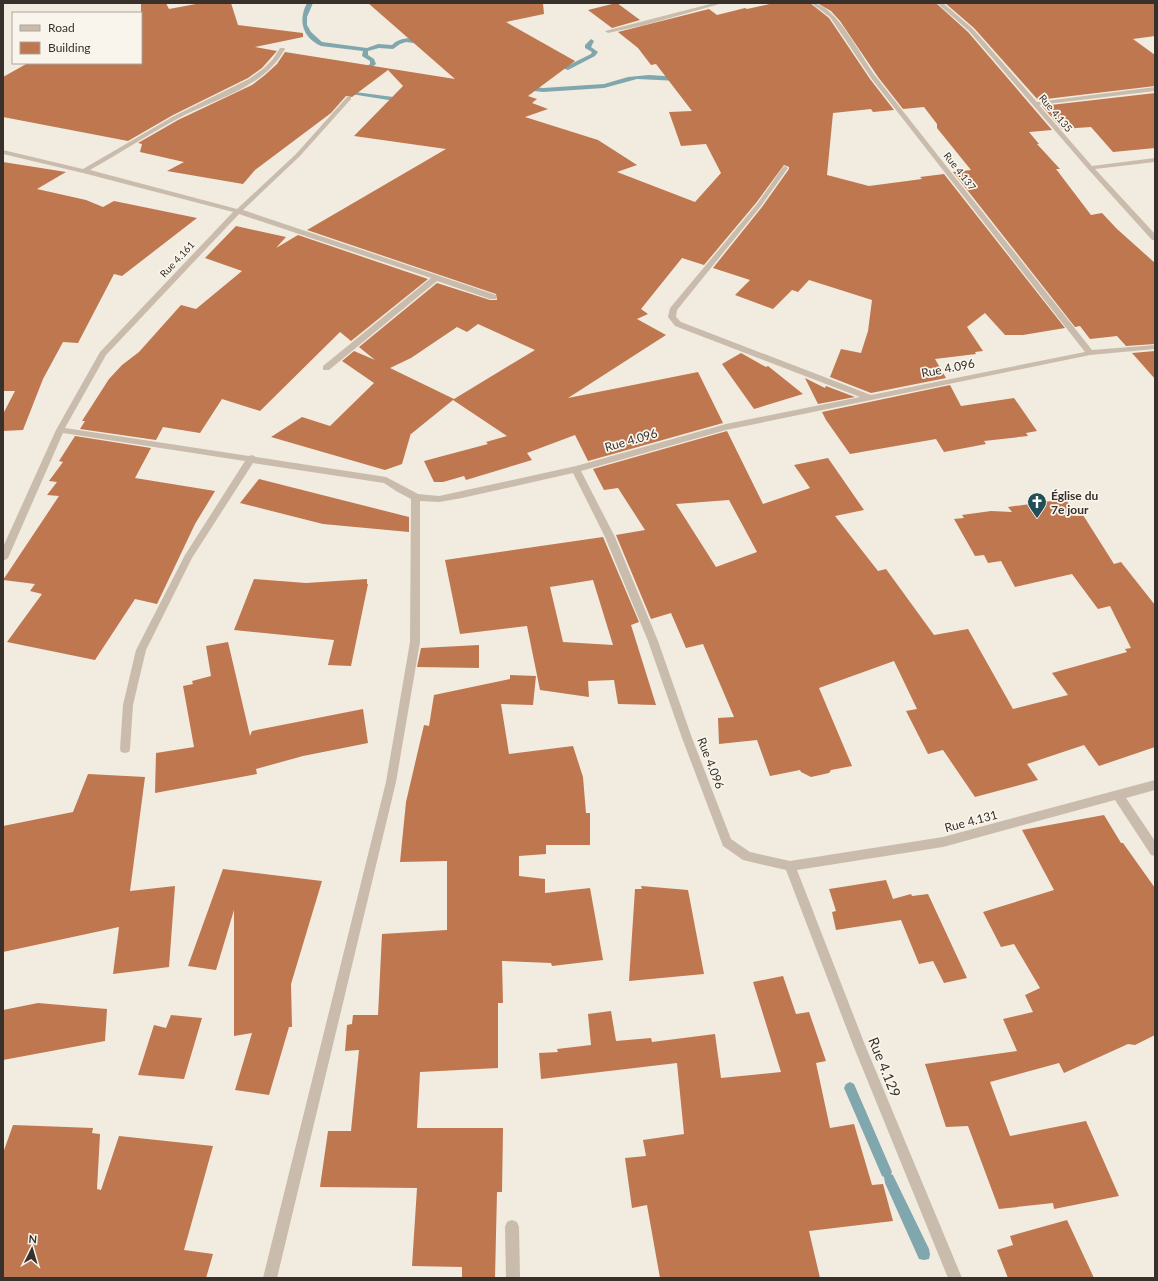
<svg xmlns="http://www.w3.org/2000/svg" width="1158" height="1281" viewBox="0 0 1158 1281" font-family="Lato,sans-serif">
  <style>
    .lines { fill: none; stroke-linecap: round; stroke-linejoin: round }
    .stream { fill: #80a7ad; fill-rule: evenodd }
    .building { fill: #bf7750; fill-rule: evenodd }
    .minor { fill: #c9bcac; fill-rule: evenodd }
    .labels { text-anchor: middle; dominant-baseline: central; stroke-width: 3.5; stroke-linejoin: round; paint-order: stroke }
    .far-street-label { font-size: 10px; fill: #38302a; stroke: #f9f5ec }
    .street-label { font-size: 12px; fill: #38302a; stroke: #f9f5ec }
    .poi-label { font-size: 12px; font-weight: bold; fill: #38302a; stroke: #f9f5ec; text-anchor: start }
    .near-street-label { font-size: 14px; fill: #38302a; stroke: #f9f5ec }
  </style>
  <rect width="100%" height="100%" fill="#f2ebdf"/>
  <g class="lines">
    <!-- stream -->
    <g class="stream">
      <path d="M307,3H313L307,17V25L311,32L322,42L367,48L378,44L392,45C399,37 414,36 424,42L421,44L406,42L400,44L393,49L379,48L368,51V55L374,59L376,64L364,73H360V71L370,64V61L362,56L363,51L321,46C302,37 298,20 307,3Z"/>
      <polygon points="591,39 594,41 591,47 598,52 595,56 568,70 551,64 554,62 567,66 591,54 592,52 585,48 585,45"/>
      <polygon points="649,75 679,77 682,79 679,81 637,79 604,88 543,92 525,90 522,88 525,86 543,88 604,84 628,77"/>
      <polygon points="347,85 351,85 355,92 401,98 404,100 401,102 351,94 347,91"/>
      <polygon points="850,1082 854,1084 892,1172 891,1174 893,1175 929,1249 930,1254 929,1259 924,1260 919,1259 885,1183 884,1177 882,1176 844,1088 846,1084"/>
    </g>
  </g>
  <!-- building -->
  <g class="building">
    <polygon points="141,3 166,3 169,9 201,3 231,3 238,25 303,33 303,37 255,47 277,51 262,68 248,78 173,115 128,141 3,117 3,77 28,63 141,63"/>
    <path d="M368,3H543L544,14L506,22L575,61L528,96L537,99L532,103L548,109L525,117L598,140L637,165L617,172L695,202L721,173L706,144L681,146L669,112L692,111L656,64L651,65L638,48L618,32L709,9L717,15L745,8L747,9L774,3H810L829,18L870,79L894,110L873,112L871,109L833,113L827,175L869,186L922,179L920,177L944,174L1065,328L1023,335H1005L985,313L967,327L983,351L975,352L976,354L935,359L946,378L871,393L830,377L841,349L861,353L868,331L872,300L809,280L798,292L792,290L773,309L735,295L750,280L713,268L762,207L789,169V167L784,165L756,203L704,265L682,258L641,309L648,314L637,319L666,335L568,398L698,372L723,423L588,461L575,435L527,453L532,460L466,480L464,476L443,482H434L424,461L488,444L486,442L507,436L453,400L411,434V433L402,464L385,470L271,437L302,417L330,426L374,383L342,361L354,351L375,360L359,347L437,283L490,300H497L496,294L307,230L446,149L354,136L403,86L388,70L352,97L346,96L331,113L255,170L243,184L167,171L184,162L140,152L142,144L138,143L178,120L252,85L265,75L277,64L285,52L455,79ZM478,324L535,350L454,399L390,368L411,358L457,327L467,332Z"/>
    <polygon points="616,3 617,3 640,20 612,28 588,10"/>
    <polygon points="817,3 936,3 968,32 1052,130 1029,132 1039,144 1037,144 1060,169 1056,169 1091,215 1102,213 1117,229 1155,263 1155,344 1126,346 1117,336 1090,339 1080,326 1075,327 953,172 971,170 937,128 937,124 924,107 903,109 878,77 840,21 831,11"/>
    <polygon points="945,3 1155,3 1155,36 1133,39 1155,55 1155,86 1038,100 974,28"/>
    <polygon points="1155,93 1155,148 1113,152 1091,127 1062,129 1042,106"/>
    <polygon points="3,162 66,172 37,189 86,200 103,207 114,201 197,218 122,276 114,274 78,343 63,342 43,379 23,430 3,431 3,414 15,391 3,391"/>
    <polygon points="236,226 286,237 276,248 298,235 428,279 351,341 340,332 260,411 222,399 200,433 163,427 156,440 80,429 85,421 82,421 109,379 122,365 139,352 181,305 196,309 242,271 205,258"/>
    <polygon points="1155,351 1155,379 1132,353"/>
    <polygon points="741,353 766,367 768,366 803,394 754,409 722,364"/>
    <polygon points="805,378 825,388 826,386 855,397 818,404"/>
    <polygon points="950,385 961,406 1014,398 1037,431 1026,433 1028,436 984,441 986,444 944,452 936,439 850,454 826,420 822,412"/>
    <path d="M727,431L763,504L810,488L794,465L828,458L864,510L835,516L878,571L886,569L934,635L968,629L1013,709L1068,695L1052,673L1127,652L1125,649L1131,648L1110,606L1098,609L1072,574L1015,587L1001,561L988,563L984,555L975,556L954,519L964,518L962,515L991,511L1012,512L1008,507L1066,499L1076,516L1083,515L1114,564L1121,562L1155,605V747L1099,766L1084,745L1027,764L1038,780L975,797L943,750L928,754L906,711L917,709L894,661L819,688L852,766L831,770L829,773L811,777L801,772L800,770L770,776L757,740L719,744L718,718L734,717L703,644L686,648L671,613L651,619L616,535L645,530L618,488L604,490L593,469ZM729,500L757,552L716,567L676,504Z"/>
    <polygon points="75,436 151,448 135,478 215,491 195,524 157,604 135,599 95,660 7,642 42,594 30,591 35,584 3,580 59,496 47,495 57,482 49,481 63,462 59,461"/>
    <polygon points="259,479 409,517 409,532 323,524 240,503"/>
    <path d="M603,537L639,622L631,625L656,705L618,704L614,680L588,681L589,697L540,690L527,626L460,634L445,560ZM593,580L613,645L563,642L550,587Z"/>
    <polygon points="254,579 306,583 367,579 367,584 368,584 351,666 328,665 334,640 234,630"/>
    <polygon points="228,642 250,736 252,731 363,709 368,743 303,756 256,769 257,774 155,793 156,753 194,747 183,686 193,684 192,681 211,676 206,646"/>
    <polygon points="479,645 479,668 417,667 421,648"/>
    <polygon points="510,675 536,676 533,705 501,704 509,754 573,746 583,777 586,813 590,813 590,845 546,845 546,854 519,856 519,876 545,879 545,893 590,888 603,960 552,966 551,963 502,961 503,1003 498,1003 498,1068 420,1072 417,1128 503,1128 502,1192 497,1192 495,1278 462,1277 462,1267 412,1266 417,1188 320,1187 328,1131 351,1131 359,1050 345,1051 347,1025 352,1024 353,1015 378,1015 382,934 447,930 447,861 400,862 406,802 424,725 429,726 434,695 510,679"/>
    <polygon points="88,774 145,777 130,891 175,886 169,967 113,974 119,927 3,952 3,826 73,812"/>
    <polygon points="1104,815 1121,843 1123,843 1155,888 1155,1035 1135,1045 1128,1044 1064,1073 1059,1063 990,1082 1010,1136 1086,1121 1119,1196 1054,1209 1053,1203 999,1209 968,1126 946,1127 925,1064 1017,1051 1003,1019 1033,1012 1025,995 1040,988 1014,944 1001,947 983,912 1054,890 1022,830"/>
    <polygon points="223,869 322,881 291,984 292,1027 289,1027 269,1095 235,1090 252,1033 234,1036 234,910 216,970 188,966"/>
    <polygon points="886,880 893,899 911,894 912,896 928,894 967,978 944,983 933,961 919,964 901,920 836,930 832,912 836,911 829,889"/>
    <polygon points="641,886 688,890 704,974 629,981 635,889 642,889"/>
    <polygon points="783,976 796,1014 809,1012 826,1061 816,1063 830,1128 854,1124 872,1185 883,1184 893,1221 809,1231 820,1278 660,1278 647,1205 632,1208 625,1158 646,1156 643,1140 684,1134 677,1063 541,1079 539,1053 558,1052 557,1049 591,1045 588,1014 611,1011 616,1041 651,1038 652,1042 715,1034 721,1078 781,1072 753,982"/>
    <polygon points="38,1003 107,1009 105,1041 3,1060 3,1010"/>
    <polygon points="171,1015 202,1018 184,1079 138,1075 154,1025 166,1028"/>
    <polygon points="13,1125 93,1128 92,1133 100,1134 97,1189 101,1190 119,1136 213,1146 184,1250 213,1254 206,1278 3,1278 3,1153"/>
    <polygon points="1067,1220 1094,1278 1008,1278 997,1250 1013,1245 1010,1236"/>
  </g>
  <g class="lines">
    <!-- minor -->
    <g class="minor">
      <polygon points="714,3 723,3 645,25 608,33 605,31"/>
      <path d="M811,3C836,3 862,59 877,78C948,169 1020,259 1092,350L1155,345V349L1090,355L726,430L581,471L615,537L658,641L692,738L731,839L750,852L790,861L943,837L1155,780V790L1126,798L1155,841V856L1151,855L1115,800L943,847L797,870L865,1045L962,1278H948L853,1045L786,870L743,860L723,846L682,738L648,641L605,537L573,473L462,498L439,502L420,501V642L396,782L277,1278H263L386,782L410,642L411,499L396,491L384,483L253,463L192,558L146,650L133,705L130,749L129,752L125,753L121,752L120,749L123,705L136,650L185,555L245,461L63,433L8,558L3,561V547L56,430L100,352L233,212L83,173L3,154V150L83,169L174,116L249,79L263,69L273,59L280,48H284L285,49C263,89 214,99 177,119C147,135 119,154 90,170L237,209L296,154L347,97H351V99L300,156L243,210L496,295V299H490L437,281L329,370H323V366L431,278L239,214L106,355L65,428L249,456L252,455L256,457L386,477L418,494L439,496L576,466L726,424L860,397L675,326L668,317L670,308L757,204L783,167L785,166L788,168L761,206L677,310L676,317L681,322L871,395L1085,352L871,78L830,17Z"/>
      <polygon points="937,3 943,3 973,29 1037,102 1155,87 1155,91 1039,105 1092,166 1155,158 1155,162 1095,169 1155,234 1155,240 1152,240 1088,169 969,31"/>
      <polygon points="512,1220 517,1222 519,1227 520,1278 506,1278 505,1227 507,1222"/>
    </g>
  </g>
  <!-- icons -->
  <defs>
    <g id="church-pin" transform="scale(1)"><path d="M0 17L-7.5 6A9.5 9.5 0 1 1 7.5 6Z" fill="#224e57" stroke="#f9f5ec"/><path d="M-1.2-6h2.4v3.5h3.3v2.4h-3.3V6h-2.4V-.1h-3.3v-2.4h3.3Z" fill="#fff"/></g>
  </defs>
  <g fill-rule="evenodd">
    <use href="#church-pin" x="1037" y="502"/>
  </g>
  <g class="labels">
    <!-- far-street labels -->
    <g class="far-street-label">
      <text transform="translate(1056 113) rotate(50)">Rue 4.135</text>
      <text transform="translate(960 171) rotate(52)">Rue 4.137</text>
      <text transform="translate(177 259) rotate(-47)">Rue 4.161</text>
    </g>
    <!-- street labels -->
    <g class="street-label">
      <text transform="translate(948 368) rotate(-11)">Rue 4.096</text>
      <text transform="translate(631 440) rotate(-16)">Rue 4.096</text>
      <text transform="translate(711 763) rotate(69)">Rue 4.096</text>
      <text transform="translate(971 821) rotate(-15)">Rue 4.131</text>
    </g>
    <!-- poi labels -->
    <g class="poi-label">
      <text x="1051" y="495">Église du<tspan x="1051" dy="14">7e jour</tspan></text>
    </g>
    <!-- near-street labels -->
    <g class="near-street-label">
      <text transform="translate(885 1067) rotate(68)">Rue 4.129</text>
    </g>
  </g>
  <!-- border -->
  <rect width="1158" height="1281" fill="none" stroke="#38302a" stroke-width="8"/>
  <!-- legend -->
  <rect x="12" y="12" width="130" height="52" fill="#f9f5ec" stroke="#aca69e"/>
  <rect x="20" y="25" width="20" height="6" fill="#c9bcac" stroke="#aca69e"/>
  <text x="48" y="32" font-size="12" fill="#38302a">Road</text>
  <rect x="20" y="42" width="20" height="12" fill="#bf7750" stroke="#aca69e"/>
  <text x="48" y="52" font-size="12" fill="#38302a">Building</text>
  <!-- north arrow -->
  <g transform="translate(32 1249) rotate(5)" stroke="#f9f5ec" stroke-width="3" paint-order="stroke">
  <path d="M0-3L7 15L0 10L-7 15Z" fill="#38302a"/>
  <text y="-6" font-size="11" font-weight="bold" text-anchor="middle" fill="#38302a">N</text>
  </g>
</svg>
